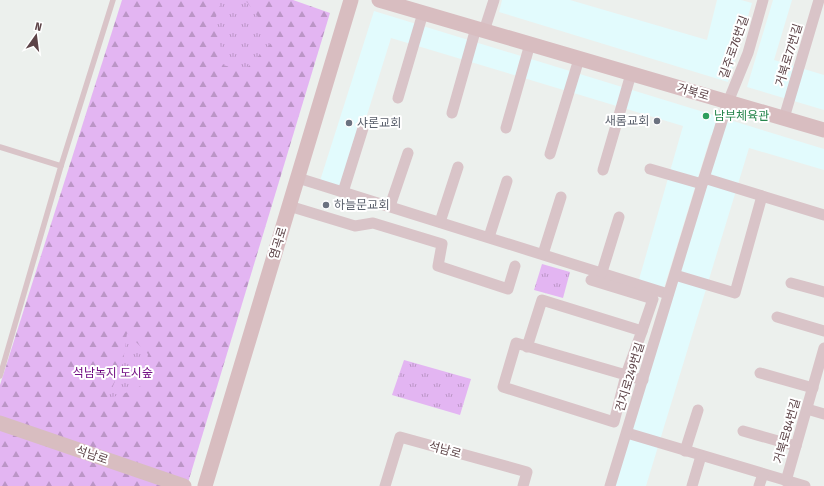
<svg xmlns="http://www.w3.org/2000/svg" width="824" height="486" viewBox="0 0 824 486" font-family="'Fira Sans Condensed','Noto Sans KR',sans-serif">
  <style>
    .commercial { fill: #e2fbfd }
    .forest { fill: url(#forest-firs) }
    .park { fill: url(#park-tufts) }
    .lines { fill: none; stroke-linecap: round; stroke-linejoin: round }
    .lane { stroke: #d9c4c8; stroke-width: 5.5 }
    .street { stroke: #d9c4c8; stroke-width: 11 }
    .secondary { stroke: #d8bdc0; stroke-width: 15 }
    .leisure-dot { fill: #2e9e5b; stroke: #fff; stroke-width: 1.5 }
    .worship-dot { fill: #6b7280; stroke: #fff; stroke-width: 1.5 }
    .labels { text-anchor: middle; dominant-baseline: central; stroke-width: 4; stroke-linejoin: round; paint-order: stroke }
    .street-label { font-size: 12px; fill: #5c4347; stroke: #fff }
    .leisure-label { font-size: 12px; fill: #27864d; stroke: #fff; text-anchor: start }
    .worship-label { font-size: 12px; fill: #5b616d; stroke: #fff; text-anchor: start }
    .park-label { font-size: 12px; fill: #720e83; stroke: #fff }
  </style>
  <defs>
    <pattern id="forest-firs" width="22" height="20" patternUnits="userSpaceOnUse"><rect width="22" height="20" fill="#e3b5f2"/><path d="M5 1l3.5 6h-7zM16 11l3.5 6h-7z" fill="#bb95c6"/></pattern>
    <pattern id="park-tufts" width="24" height="20" patternUnits="userSpaceOnUse"><rect width="24" height="20" fill="#e3b5f2"/><path d="M3 7l-1-3M5 7V3M7 7l1-3M15 17l-1-3M17 17v-4M19 17l1-3" fill="none" stroke="#bb95c6"/></pattern>
  </defs>
  <rect width="100%" height="100%" fill="#ecf0ed"/>
  <!-- commercial -->
  <g class="commercial">
    <polygon points="502,0 570,0 707,40 717,0 741,0 752,3 728,82 499,12"/>
    <polygon points="773,0 792,0 774,60 824,75 824,110 747,87"/>
    <polygon points="374,11 824,149 824,170 749,148 646,486 611,486 717,137 711,135 663,291 638,283 683,126 391,38 343,192 319,184"/>
  </g>
  <!-- forest -->
  <polygon class="forest" points="122,0 293,0 330,13 187,486 0,486 0,385"/>
  <!-- park -->
  <g class="park">
    <polygon points="221,0 226,0 232,6 247,2 275,39 244,71 223,65 216,17"/>
    <polygon points="542,264 570,272 563,298 534,290"/>
    <polygon points="127,333 148,354 143,385 121,395 108,398 123,362"/>
    <polygon points="404,360 471,379 460,415 392,395"/>
  </g>
  <g class="lines">
    <!-- lane -->
    <g class="lane">
      <polyline points="0,147 61,166"/>
      <polyline points="0,376 61,166 113,0"/>
    </g>
    <!-- street -->
    <g class="street">
      <polyline points="484,31 494,0"/>
      <polyline points="398,98 423,13"/>
      <polyline points="452,113 476,28"/>
      <polyline points="784,118 819,0"/>
      <polyline points="506,128 530,44"/>
      <polyline points="550,154 579,59"/>
      <polyline points="650,169 702,184"/>
      <polyline points="603,170 631,74"/>
      <polyline points="298,178 668,294"/>
      <polyline points="704,178 824,215"/>
      <polyline points="343,192 364,125"/>
      <polyline points="289,206 355,226 373,223 442,244 438,266 508,289 515,266"/>
      <polyline points="390,206 408,153"/>
      <polyline points="440,222 458,167"/>
      <polyline points="489,237 507,181"/>
      <polyline points="543,254 561,197"/>
      <polyline points="602,272 619,217"/>
      <polyline points="675,275 735,293 762,196"/>
      <polyline points="591,280 653,299 642,331"/>
      <polyline points="791,283 824,292"/>
      <polyline points="777,317 824,331"/>
      <polyline points="527,347 542,300 642,331 626,375 614,422 503,387 516,343 626,375 643,380"/>
      <polyline points="760,373 813,388"/>
      <polyline points="807,409 824,414"/>
      <polyline points="743,431 796,446"/>
      <polyline points="627,433 805,486"/>
      <polyline points="685,451 698,410"/>
      <polyline points="786,481 824,348"/>
      <polyline points="385,486 400,437 527,472 523,486"/>
      <polyline points="610,486 704,178 728,102 748,53 763,0"/>
      <polyline points="692,486 701,456"/>
      <polyline points="759,486 763,474"/>
    </g>
    <!-- secondary -->
    <g class="secondary">
      <polyline points="379,0 824,130"/>
      <polyline points="0,423 184,486"/>
      <polyline points="205,486 351,0"/>
    </g>
  </g>
  <!-- markers -->
  <circle class="leisure-dot" cx="706" cy="116" r="4"/>
  <g class="worship-dot">
    <circle cx="657" cy="121" r="4"/>
    <circle cx="349" cy="123" r="4"/>
    <circle cx="326" cy="205" r="4"/>
  </g>
  <g class="labels">
    <!-- street labels -->
    <g class="street-label">
      <text transform="translate(734 47) rotate(-71)">길주로76번길</text>
      <text transform="translate(789 55) rotate(-73)">거북로77번길</text>
      <text transform="translate(693 92) rotate(16)">거북로</text>
      <text transform="translate(278 243) rotate(-73)">염곡로</text>
      <text transform="translate(630 377) rotate(-73)">건지로249번길</text>
      <text transform="translate(787 431) rotate(-74)">거북로84번길</text>
      <text transform="translate(445 450) rotate(16)">석남로</text>
      <text transform="translate(92 455) rotate(19)">석남로</text>
    </g>
    <!-- leisure labels -->
    <g class="leisure-label">
      <text x="714" y="116">남부체육관</text>
    </g>
    <!-- worship labels -->
    <g class="worship-label">
      <text x="649" y="121" text-anchor="end">새롬교회</text>
      <text x="357" y="123">샤론교회</text>
      <text x="334" y="205">하늘문교회</text>
    </g>
    <!-- park labels -->
    <g class="park-label">
      <text x="113" y="373">석남녹지 도시숲</text>
    </g>
  </g>
  <!-- north arrow -->
  <g transform="translate(36 36) rotate(14)" stroke="#ffffff" stroke-width="3" paint-order="stroke">
  <path d="M0-3L7 15L0 10L-7 15Z" fill="#5c4347"/>
  <text y="-6" font-size="11" font-weight="bold" text-anchor="middle" fill="#5c4347">N</text>
  </g>
</svg>
